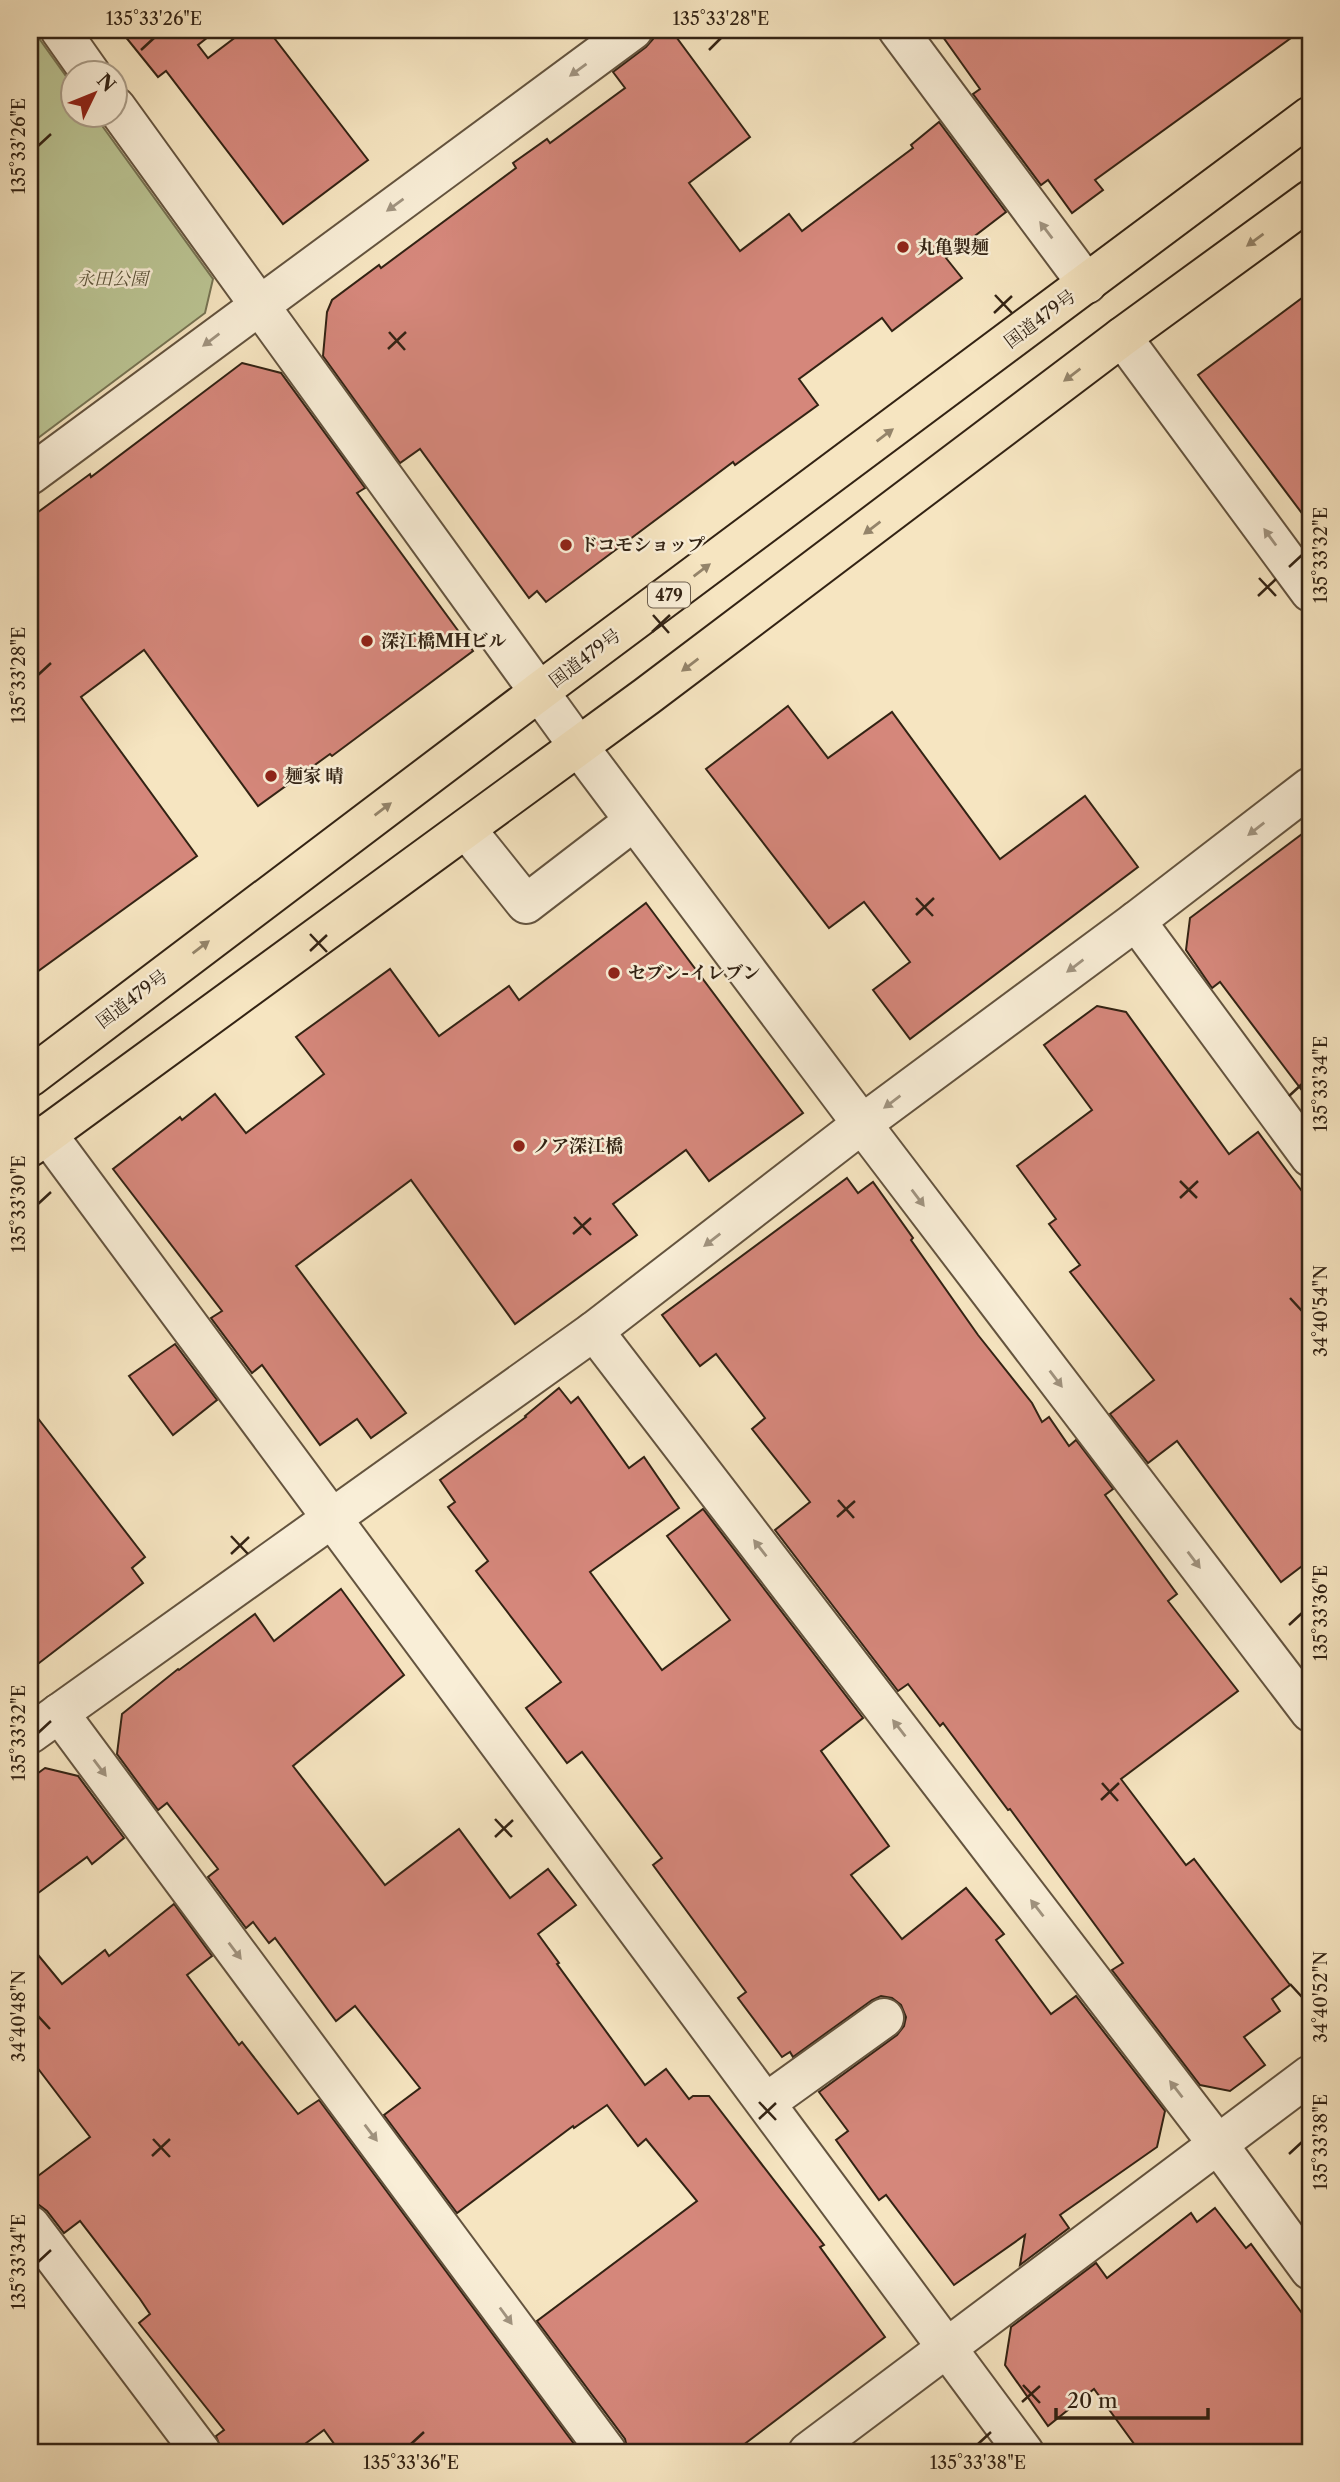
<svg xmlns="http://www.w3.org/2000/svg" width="1340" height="2482" viewBox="0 0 1340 2482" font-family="'Libre Caslon Text','Noto Serif JP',serif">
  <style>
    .green { fill: #bbc594; stroke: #777454; stroke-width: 2 }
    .building { fill: #d5877b; stroke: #332314; stroke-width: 2 }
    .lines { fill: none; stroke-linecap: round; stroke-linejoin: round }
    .minor-casing { stroke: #64543f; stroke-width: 42 }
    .highway-casing { stroke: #332314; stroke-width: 42 }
    .minor { stroke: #f9eed7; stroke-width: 38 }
    .highway { stroke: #f6e5c1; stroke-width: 38 }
    .oneway { fill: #a0937f }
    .oneway2 { fill: #94846a }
    .ticks { fill: none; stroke: #332314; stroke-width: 2.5 }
    .poi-dot { fill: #8f2418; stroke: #f9eed7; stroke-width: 2.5 }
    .labels { text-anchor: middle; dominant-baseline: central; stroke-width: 5; stroke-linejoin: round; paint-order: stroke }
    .shield { fill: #f9eed7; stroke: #6e604e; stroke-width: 2 }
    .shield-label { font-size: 16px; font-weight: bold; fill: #332314 }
    .poi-label { font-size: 18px; font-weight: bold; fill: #332314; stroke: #f9eed7; text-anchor: start }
    .park-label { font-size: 18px; font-style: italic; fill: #5c543a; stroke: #f9eed7 }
    .street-label { font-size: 18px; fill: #332314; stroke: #f9eed7 }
    .neatline { fill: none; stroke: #332314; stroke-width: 2.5 }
    .ticks-label { font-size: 18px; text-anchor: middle; fill: #332314 }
  </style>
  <rect width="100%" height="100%" fill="#f6e5c1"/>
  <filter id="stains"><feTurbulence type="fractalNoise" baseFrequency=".00286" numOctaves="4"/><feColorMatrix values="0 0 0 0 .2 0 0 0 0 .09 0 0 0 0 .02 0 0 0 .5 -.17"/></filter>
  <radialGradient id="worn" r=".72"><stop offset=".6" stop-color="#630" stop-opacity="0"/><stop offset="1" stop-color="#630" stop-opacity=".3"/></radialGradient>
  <!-- green -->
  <polygon class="green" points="30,30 33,30 73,86 74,116 95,116 213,279 205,313 30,444"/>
  <!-- building -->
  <g class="building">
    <polygon points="120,30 217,30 198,45 208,58 245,30 268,30 368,160 283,224 166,71 158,77"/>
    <polygon points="654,30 671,30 750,137 689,183 740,251 789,214 802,231 913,148 911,145 939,122 1006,212 946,258 962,278 892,331 882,318 799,379 818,405 735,465 733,462 546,602 537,591 529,598 420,449 400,463 323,356 327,312 332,300 379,265 381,268 516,168 513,163 547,139 550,143 625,88 613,72 646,47 653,39"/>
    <polygon points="938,30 1302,30 1095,180 1103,190 1072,213 1048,180 1041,185 973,94 980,89"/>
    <polygon points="1310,292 1310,524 1198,375"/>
    <polygon points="242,363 281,373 365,488 357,493 473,651 332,756 330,754 258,806 144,650 81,697 197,856 30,977 30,518 90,474 91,477"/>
    <polygon points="788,706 828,758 892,712 1000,859 1085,796 1138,867 910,1039 873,990 910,962 864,902 829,928 706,769"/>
    <polygon points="1310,828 1310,1101 1220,982 1212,988 1186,950 1190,918"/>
    <polygon points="646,903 803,1113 709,1181 686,1150 613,1204 637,1235 515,1324 411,1180 296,1266 406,1413 371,1438 357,1419 320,1445 262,1365 252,1373 211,1318 222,1311 113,1169 180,1117 182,1120 215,1094 246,1133 324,1074 296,1037 390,969 439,1036 509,986 519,1000"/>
    <polygon points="1097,1006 1126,1012 1229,1154 1258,1132 1310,1202 1310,1560 1281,1582 1177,1441 1148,1463 1110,1414 1154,1380 1070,1272 1080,1265 1049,1224 1056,1219 1017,1166 1092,1110 1044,1045"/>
    <polygon points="847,1178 858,1193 873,1182 913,1238 911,1240 978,1335 1032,1403 1042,1422 1049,1417 1069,1446 1076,1440 1113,1489 1105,1495 1177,1594 1168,1601 1238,1691 1121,1779 1186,1865 1194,1859 1290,1985 1272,1999 1280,2011 1244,2037 1265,2065 1230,2091 1200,2085 1112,1970 1123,1963 1010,1809 1008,1810 943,1723 940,1726 908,1684 898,1691 775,1530 810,1502 752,1429 765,1418 716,1354 700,1366 662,1315"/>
    <polygon points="175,1344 217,1400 173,1435 129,1376"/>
    <polygon points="559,1388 571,1403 578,1397 629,1468 644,1457 679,1508 590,1572 662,1670 730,1620 667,1536 703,1509 863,1718 821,1751 889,1846 851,1875 902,1939 966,1888 1004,1934 996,1940 1051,2014 1076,1996 1165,2111 1157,2147 1060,2215 1069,2228 1020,2265 1025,2235 954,2285 886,2195 879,2200 836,2140 848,2131 819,2092 897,2035 904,2026 906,2017 901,2005 892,1998 881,1996 872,2000 793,2057 790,2052 782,2057 738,1998 746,1992 653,1865 662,1858 582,1752 567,1763 526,1708 561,1682 476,1571 488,1561 448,1507 455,1502 440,1480 526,1417 525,1416"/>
    <polygon points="30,1408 145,1557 132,1568 143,1583 30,1670"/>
    <polygon points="341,1589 404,1675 293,1766 385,1885 459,1829 510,1898 548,1869 576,1905 538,1934 559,1963 557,1964 645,2085 666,2069 689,2099 693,2096 709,2096 824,2245 820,2247 885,2337 734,2452 628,2452 625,2439 537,2321 697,2201 646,2139 638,2146 607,2105 574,2128 573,2126 457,2213 384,2115 420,2088 355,2006 336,2021 275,1938 269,1943 253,1922 246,1928 208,1877 218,1869 167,1803 158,1810 117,1754 122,1714 178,1669 179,1670 255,1614 274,1641"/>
    <polygon points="45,1768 78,1776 124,1838 92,1864 87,1857 30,1899 30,1779"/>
    <polygon points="174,1904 212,1956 187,1975 239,2045 242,2042 298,2114 319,2100 580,2452 340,2452 324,2430 294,2452 222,2452 216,2436 224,2430 139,2323 150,2314 140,2299 80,2221 64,2233 47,2211 39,2205 30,2204 30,2182 90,2137 30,2058 30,1945 62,1984 105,1950 109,1956"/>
    <polygon points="1215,2208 1246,2248 1251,2244 1310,2324 1310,2452 1140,2452 1094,2389 1048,2426 1005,2365 1011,2327 1096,2263 1107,2278 1191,2213 1197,2222"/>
  </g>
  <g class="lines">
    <!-- minor casing -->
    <g class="minor-casing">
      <g id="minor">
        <polyline points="60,30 91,74"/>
        <polyline points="898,30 1087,284"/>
        <polyline points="116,107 579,747 862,1124 1310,1712"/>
        <polyline points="1122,337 1310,592"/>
        <polyline points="30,475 633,30"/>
        <polyline points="466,829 526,904 634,821"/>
        <polyline points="1136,921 1310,1157"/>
        <polyline points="47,1134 1024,2452"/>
        <polyline points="594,1331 1217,2143 1310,2270"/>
        <polyline points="59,1713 607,2452"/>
        <polyline points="30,1734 594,1331 862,1124 1136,921 1310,787"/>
        <polyline points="767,2102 884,2018"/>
        <polyline points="30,2225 201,2452"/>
        <polyline points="808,2452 1310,2075"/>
      </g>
    </g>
    <!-- highway casing -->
    <g class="highway-casing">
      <g id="highway">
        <polyline points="30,1077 540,691 1310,116"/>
        <polyline points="30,1147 647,696 1122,337 1310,200"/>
      </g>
    </g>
    <!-- minor -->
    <use href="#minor" class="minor"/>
    <!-- highway -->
    <use href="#highway" class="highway"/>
  </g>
  <!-- one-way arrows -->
  <defs><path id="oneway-solid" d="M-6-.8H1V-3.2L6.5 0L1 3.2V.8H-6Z" transform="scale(1.75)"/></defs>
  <g class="oneway">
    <use href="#oneway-solid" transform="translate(578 70) rotate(144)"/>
    <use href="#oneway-solid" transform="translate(395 205) rotate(144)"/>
    <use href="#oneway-solid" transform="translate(1046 230) rotate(-127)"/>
    <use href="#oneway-solid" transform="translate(211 340) rotate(143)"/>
    <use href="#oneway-solid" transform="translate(1270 537) rotate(-126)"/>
    <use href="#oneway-solid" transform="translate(1256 829) rotate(142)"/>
    <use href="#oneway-solid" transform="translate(1075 966) rotate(143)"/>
    <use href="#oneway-solid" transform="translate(892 1102) rotate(143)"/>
    <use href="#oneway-solid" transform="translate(918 1198) rotate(53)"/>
    <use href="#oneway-solid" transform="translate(712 1240) rotate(142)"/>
    <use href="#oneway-solid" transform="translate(1056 1379) rotate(53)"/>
    <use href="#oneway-solid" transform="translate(760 1548) rotate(-128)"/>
    <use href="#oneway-solid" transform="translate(1194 1560) rotate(53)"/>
    <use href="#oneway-solid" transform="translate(899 1728) rotate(-128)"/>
    <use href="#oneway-solid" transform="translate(100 1768) rotate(53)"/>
    <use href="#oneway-solid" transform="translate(1037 1908) rotate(-128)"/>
    <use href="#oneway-solid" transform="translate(235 1951) rotate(53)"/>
    <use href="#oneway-solid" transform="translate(1176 2089) rotate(-128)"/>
    <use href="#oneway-solid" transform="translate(371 2133) rotate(53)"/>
    <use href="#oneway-solid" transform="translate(506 2316) rotate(54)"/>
  </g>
  <g class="oneway2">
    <use href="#oneway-solid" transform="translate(1255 240) rotate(144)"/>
    <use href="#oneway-solid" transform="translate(1072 375) rotate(143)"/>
    <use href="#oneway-solid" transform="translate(885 435) rotate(-37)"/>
    <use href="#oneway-solid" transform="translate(872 528) rotate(143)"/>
    <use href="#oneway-solid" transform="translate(702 570) rotate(-37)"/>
    <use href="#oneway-solid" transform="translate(690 665) rotate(143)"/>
    <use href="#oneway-solid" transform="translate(383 809) rotate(-37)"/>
    <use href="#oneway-solid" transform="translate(201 947) rotate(-37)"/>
  </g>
  <!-- ticks -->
  <path class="ticks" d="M141,50L154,38M709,50L721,38M38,146L51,134M995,295L1012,313M994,313L1012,296M389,332L405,350M388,349L406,332M1289,567L1302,555M1259,578L1276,596M1258,596L1276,579M653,615L669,633M652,632L670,615M38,675L51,663M916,898L933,916M916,915L934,898M310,934L327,952M310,951L327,935M1289,1096L1302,1084M1180,1181L1197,1198M1180,1198L1198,1181M38,1204L51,1192M574,1217L591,1235M573,1234L591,1218M1290,1298L1302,1311M838,1500L854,1518M837,1517L855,1501M231,1536L248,1554M231,1554L249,1537M1289,1625L1302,1613M38,1733L51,1721M1102,1783L1118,1801M1101,1800L1119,1783M495,1819L512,1837M495,1837L513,1820M1290,1984L1302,1997M38,2016L50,2029M759,2102L776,2120M759,2119L776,2103M153,2139L170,2157M1289,2154L1302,2142M152,2156L170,2139M38,2262L51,2250M1023,2385L1040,2403M1022,2402L1040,2386M411,2444L424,2432M978,2444L991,2432"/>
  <!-- markers -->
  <g class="poi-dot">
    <circle cx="903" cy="247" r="7"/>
    <circle cx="566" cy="545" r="7"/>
    <circle cx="367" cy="641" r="7"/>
    <circle cx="271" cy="776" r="7"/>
    <circle cx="614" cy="973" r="7"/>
    <circle cx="519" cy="1146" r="7"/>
  </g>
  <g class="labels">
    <!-- shield labels -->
    <rect class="shield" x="648" y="582.5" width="42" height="25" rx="5"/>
    <g class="shield-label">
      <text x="669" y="595">479</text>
    </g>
    <!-- poi labels -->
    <g class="poi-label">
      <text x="917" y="247">丸亀製麺</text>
      <text x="580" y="545">ドコモショップ</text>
      <text x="381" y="641">深江橋MHビル</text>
      <text x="285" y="776">麺家 晴</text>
      <text x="628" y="973">セブン-イレブン</text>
      <text x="533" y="1146">ノア深江橋</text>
    </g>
    <!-- park labels -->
    <g class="park-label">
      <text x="112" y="279">永田公園</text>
    </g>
    <!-- street labels -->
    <g class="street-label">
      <text transform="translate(1040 319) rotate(-37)">国道479号</text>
      <text transform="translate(585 658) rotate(-37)">国道479号</text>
      <text transform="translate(132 999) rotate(-37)">国道479号</text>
    </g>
  </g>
  <!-- margin -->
  <rect width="1340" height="2482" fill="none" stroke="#f6e5c1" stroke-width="77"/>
  <!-- north arrow -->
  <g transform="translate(94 94) rotate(47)"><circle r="33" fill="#f9eed7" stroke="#aa9d89" stroke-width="2"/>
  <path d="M0-5L12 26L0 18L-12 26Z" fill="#8f2418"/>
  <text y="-10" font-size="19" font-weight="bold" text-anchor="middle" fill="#332314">N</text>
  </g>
  <!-- scale -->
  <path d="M1056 2408v10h152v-10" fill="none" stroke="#332314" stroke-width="3.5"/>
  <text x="1067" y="2408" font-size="21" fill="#332314" stroke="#f9eed7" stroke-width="5" paint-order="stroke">20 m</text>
  <rect x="38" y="38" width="1264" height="2406" class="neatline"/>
  <g class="ticks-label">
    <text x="154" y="25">135°33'26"E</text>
    <text x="721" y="25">135°33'28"E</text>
    <text transform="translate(19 146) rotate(-90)" y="6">135°33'26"E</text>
    <text transform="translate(1321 555) rotate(-90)" y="6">135°33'32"E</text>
    <text transform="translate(19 675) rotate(-90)" y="6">135°33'28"E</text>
    <text transform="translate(1321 1084) rotate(-90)" y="6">135°33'34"E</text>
    <text transform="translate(19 1204) rotate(-90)" y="6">135°33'30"E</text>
    <text transform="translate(1321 1311) rotate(-90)" y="6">34°40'54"N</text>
    <text transform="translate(1321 1613) rotate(-90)" y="6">135°33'36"E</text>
    <text transform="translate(19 1733) rotate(-90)" y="6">135°33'32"E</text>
    <text transform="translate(1321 1997) rotate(-90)" y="6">34°40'52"N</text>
    <text transform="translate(19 2016) rotate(-90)" y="6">34°40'48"N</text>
    <text transform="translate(1321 2142) rotate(-90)" y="6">135°33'38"E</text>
    <text transform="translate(19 2262) rotate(-90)" y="6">135°33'34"E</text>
    <text x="411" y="2469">135°33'36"E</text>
    <text x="978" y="2469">135°33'38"E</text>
  </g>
  <rect width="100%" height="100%" filter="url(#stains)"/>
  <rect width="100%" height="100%" fill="url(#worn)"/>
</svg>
